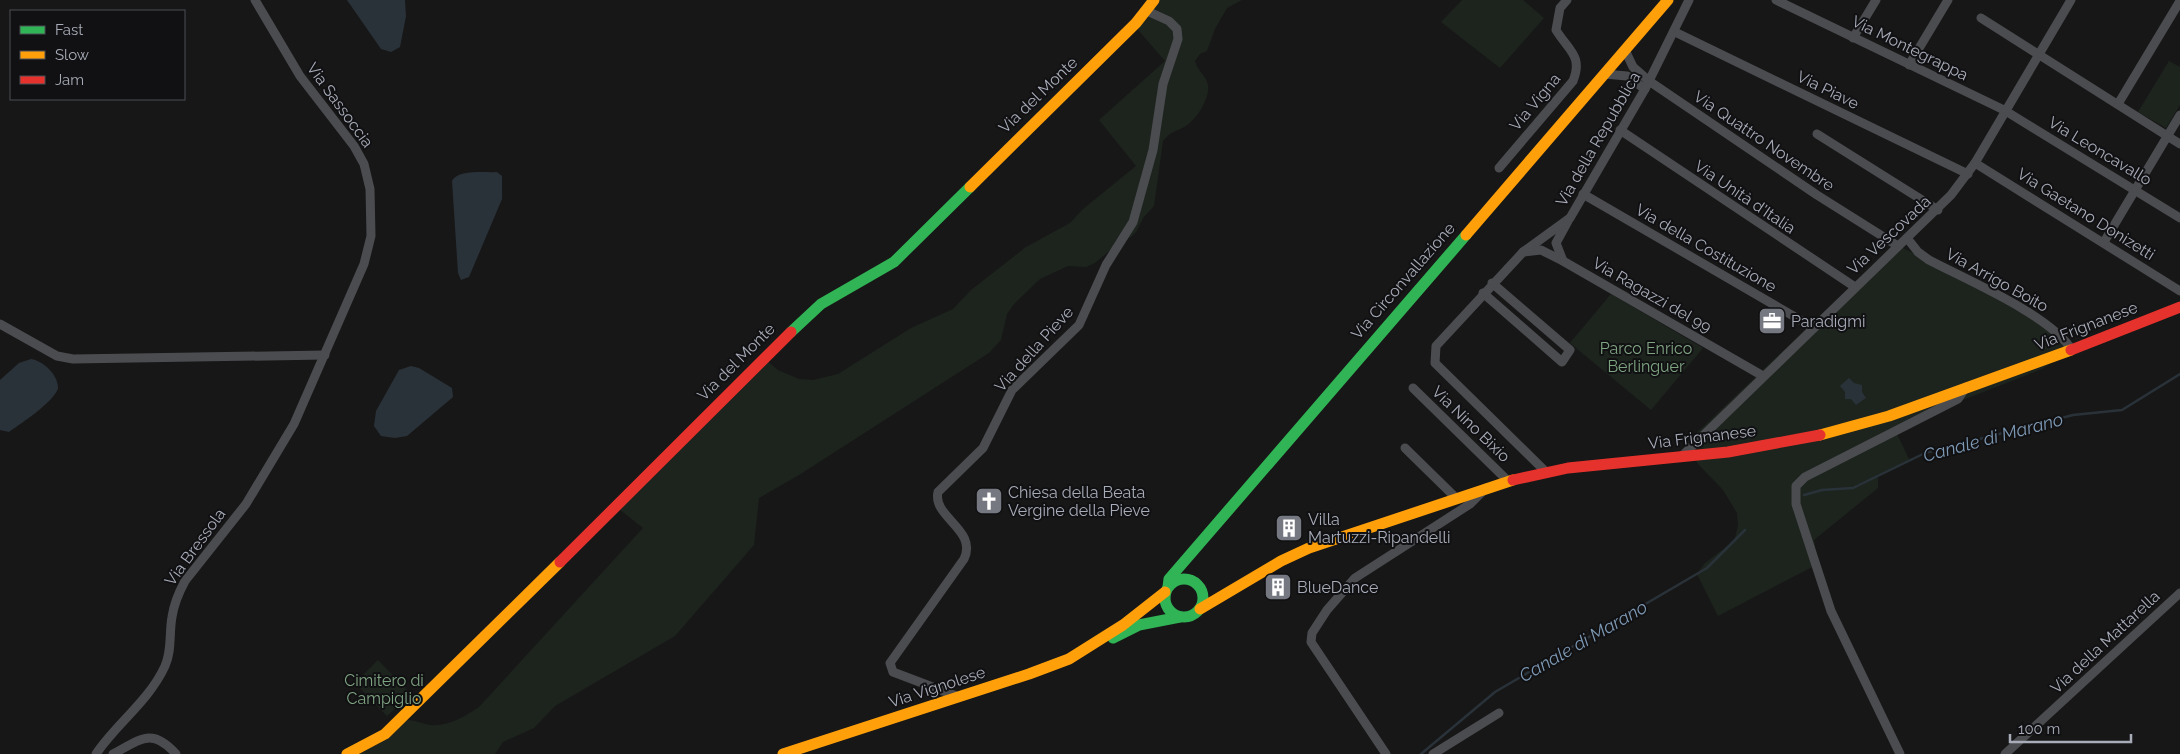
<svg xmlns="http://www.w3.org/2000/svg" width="2180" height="754" viewBox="0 0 2180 754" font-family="Raleway,sans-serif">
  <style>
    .green { fill: #1d241e }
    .water { fill: #2a3239 }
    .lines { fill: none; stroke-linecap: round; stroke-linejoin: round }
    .stream { stroke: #2a3239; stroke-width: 2.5 }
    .street { stroke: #4b4c50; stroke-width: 9 }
    .fast { stroke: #30b455; stroke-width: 11 }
    .slow { stroke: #ff9f0a; stroke-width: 11 }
    .jam { stroke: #e5322d; stroke-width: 11 }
    .labels { text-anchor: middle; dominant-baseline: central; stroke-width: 4; stroke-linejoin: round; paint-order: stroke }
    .street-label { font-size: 16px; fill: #a8acb8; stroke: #111113 }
    .poi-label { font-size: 16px; fill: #a8acb8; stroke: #111113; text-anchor: start }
    .park-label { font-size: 16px; fill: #7fa482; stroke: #111113 }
    .water-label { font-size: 18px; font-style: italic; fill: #7e99b4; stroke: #111113 }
  </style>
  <rect width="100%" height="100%" fill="#171717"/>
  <!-- green -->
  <g class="green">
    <path d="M1146,0H1242L1227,8L1215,29L1207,51L1200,54L1195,61C1197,70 1206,75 1208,85C1210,98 1197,119 1186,126C1177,131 1170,132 1163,141L1154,206L1143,218L1136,232L1131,237L1120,242L1095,263L1086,267L1068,266L1040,279L1014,304L1007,314L1001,340L989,353L799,475L759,498L754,545L675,636L555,706L534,728L503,742L495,754H356L407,720C416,720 422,724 431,725C447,727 466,716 479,707L643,528L614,505L766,360L778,370L799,379L813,380L838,374L911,328L953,309L971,290L1026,247L1070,223L1083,209L1136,166L1099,120L1165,61L1132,23Z"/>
    <polygon points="1462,0 1523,0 1544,18 1500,68 1441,22"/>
    <polygon points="2169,61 2180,67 2180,105 2166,128 2138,112"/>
    <polygon points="1895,244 2039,316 2073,348 2042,369 1955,403 1897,434 1910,461 1878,476 1878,488 1814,540 1818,564 1718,616 1697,574 1705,563 1734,541 1738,526 1737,513 1723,490 1698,464 1686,443"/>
    <polygon points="1611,294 1703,348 1651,410 1570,343"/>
    <polygon points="378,660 411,694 387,716 355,683"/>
  </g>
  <!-- water -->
  <g class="water">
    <polygon points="347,0 405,0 406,16 400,47 391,52 381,49"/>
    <path d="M497,172L502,176V199L469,277L461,280L458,273L452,181C458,169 485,173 497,172Z"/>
    <path d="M31,359C44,361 59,376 58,389C51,404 23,422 9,432L0,430V380L19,363Z"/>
    <polygon points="411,366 419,368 452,388 453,397 407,436 395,438 381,436 374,426 376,411 399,370"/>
    <polygon points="1849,378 1854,383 1862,385 1862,392 1866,398 1856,405 1851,399 1845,399 1845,392 1840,386"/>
  </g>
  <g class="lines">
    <!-- stream -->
    <g class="stream">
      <polyline points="1804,495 1822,490 1853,488 1925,453 2073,415 2122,410 2180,374"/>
      <polyline points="1421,754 1495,692 1707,568 1745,530"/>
    </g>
    <!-- street -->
    <g class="street">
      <polyline points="1776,0 2004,110 2180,218"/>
      <polyline points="1981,18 2180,144"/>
      <polyline points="1675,32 1968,174"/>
      <polyline points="1853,38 1876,0"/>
      <polyline points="1625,50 1633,67 1649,81 1817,195 1898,246"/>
      <polyline points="1909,65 1948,0"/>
      <polyline points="1604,74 1627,76 1645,89"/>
      <polyline points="2118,104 2180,1"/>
      <polyline points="1620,130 1855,287"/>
      <polyline points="1817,134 1938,210"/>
      <polyline points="1975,163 2180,291"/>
      <path d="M1499,168L1573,81C1583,56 1569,51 1556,30L1560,8L1567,0"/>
      <polyline points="1583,194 1814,328"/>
      <path d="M1907,238L1918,252L1929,260C1967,280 2050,315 2072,350"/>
      <polyline points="2104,242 2180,115"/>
      <polyline points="1523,252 1541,250 1563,261 1763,376"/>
      <polyline points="1563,261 1556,243 1568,221"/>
      <polyline points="1483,293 1562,362 1570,350 1492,283"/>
      <polyline points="0,324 57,356 73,359 325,355"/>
      <polyline points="1413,388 1508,481"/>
      <polyline points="1405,448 1456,498"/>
      <polyline points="1682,456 1951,195 1975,163 2071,0"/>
      <polyline points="1545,471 1435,363 1436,346 1523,252 1570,218 1645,89 1689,0"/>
      <path d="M959,697L893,672L890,663L964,559C978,530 932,517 938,492L983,448L1012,390L1079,325L1106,265L1133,222L1153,150L1163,84L1178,39L1177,29L1169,21L1147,11"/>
      <path d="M96,754C116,724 149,701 165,666C172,651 169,633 172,617C174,603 179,592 185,581L246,504L294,424L364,264L371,236L370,189L364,164L354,146L300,76L255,0"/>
      <path d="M113,754C141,739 152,727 176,754"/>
      <polyline points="1386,754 1311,642 1312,633 1327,610 1355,578 1470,504 1486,488"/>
      <polyline points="1433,754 1499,713"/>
      <polyline points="1900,754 1831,611 1796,504 1796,486 1805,477 1958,399 1966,387"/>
      <polyline points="2005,754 2180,593"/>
    </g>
    <!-- fast -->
    <g class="fast">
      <polyline points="791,332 821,304 894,262 970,187"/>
      <circle cx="1184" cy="598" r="19"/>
      <polyline points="1168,587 1169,579 1466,235"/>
      <polyline points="1113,638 1139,625 1180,617"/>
    </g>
    <!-- slow -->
    <g class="slow">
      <polyline points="970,187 1136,23 1154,0"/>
      <polyline points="1466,235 1668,0"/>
      <polyline points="1820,435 1889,416 2071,350"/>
      <polyline points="1200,609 1281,561 1309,548 1513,480"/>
      <polyline points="347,754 385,734 560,562"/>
      <polyline points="783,754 1029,674 1069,659 1123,625 1165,592"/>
    </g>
    <!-- jam -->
    <g class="jam">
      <polyline points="2071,350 2180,307"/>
      <polyline points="1513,480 1568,468 1728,452 1820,435"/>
      <polyline points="560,562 791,332"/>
    </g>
  </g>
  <!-- icons -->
  <defs>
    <g id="office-square" transform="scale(1.4375)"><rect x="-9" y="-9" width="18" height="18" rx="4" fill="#757880" stroke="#111113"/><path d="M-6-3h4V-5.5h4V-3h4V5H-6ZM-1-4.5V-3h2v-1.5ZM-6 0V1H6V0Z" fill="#fff"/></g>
    <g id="church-square" transform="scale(1.4375)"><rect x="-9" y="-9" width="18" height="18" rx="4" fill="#757880" stroke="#111113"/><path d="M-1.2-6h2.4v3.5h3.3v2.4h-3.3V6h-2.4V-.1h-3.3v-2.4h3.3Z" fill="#fff"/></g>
    <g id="building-square" transform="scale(1.4375)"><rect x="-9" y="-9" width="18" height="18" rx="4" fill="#757880" stroke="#111113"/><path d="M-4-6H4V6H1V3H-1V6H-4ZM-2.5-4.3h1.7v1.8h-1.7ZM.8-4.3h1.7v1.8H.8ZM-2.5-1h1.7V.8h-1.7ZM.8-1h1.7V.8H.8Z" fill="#fff"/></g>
  </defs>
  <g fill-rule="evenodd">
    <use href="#office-square" x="1772" y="321"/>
    <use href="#church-square" x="989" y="501"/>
    <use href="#building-square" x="1289" y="528"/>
    <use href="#building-square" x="1278" y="587"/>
  </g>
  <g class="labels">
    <!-- street labels -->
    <g class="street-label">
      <text transform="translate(1910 48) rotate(26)">Via Montegrappa</text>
      <text transform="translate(1828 90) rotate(26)">Via Piave</text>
      <text transform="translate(1038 95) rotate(-44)">Via del Monte</text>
      <text transform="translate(1535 102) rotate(-50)">Via Vigna</text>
      <text transform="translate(340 105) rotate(54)">Via Sassoccia</text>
      <text transform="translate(1598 139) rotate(-60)">Via della Repubblica</text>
      <text transform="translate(1764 141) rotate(34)">Via Quattro Novembre</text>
      <text transform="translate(2100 151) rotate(31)">Via Leoncavallo</text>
      <text transform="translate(1745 197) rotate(34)">Via Unità d'Italia</text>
      <text transform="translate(2086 214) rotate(32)">Via Gaetano Donizetti</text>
      <text transform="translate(1889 235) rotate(-43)">Via Vescovada</text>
      <text transform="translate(1706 248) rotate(30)">Via della Costituzione</text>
      <text transform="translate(1997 280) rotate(29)">Via Arrigo Boito</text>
      <text transform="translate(1403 281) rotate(-49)">Via Circonvallazione</text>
      <text transform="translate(1652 295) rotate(30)">Via Ragazzi del 99</text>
      <text transform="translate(2086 326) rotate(-21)">Via Frignanese</text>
      <text transform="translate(1034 349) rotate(-48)">Via della Pieve</text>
      <text transform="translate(736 362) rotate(-45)">Via del Monte</text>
      <text transform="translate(1471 424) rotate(44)">Via Nino Bixio</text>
      <text transform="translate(1702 437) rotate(-7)">Via Frignanese</text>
      <text transform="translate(195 547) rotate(-54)">Via Bressola</text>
      <text transform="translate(2105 642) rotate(-43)">Via della Mattarella</text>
      <text transform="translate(937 687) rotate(-18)">Via Vignolese</text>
    </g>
    <!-- poi labels -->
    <g class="poi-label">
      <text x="1791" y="321">Paradigmi</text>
      <text x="1008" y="492">Chiesa della Beata<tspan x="1008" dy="18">Vergine della Pieve</tspan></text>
      <text x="1308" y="519">Villa<tspan x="1308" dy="18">Martuzzi-Ripandelli</tspan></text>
      <text x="1297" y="587">BlueDance</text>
    </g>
    <!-- park labels -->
    <g class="park-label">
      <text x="1646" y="348">Parco Enrico<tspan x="1646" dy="18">Berlinguer</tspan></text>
      <text x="384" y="680">Cimitero di<tspan x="384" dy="18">Campiglio</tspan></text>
    </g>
    <!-- water labels -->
    <g class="water-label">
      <text transform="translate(1993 437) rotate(-15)">Canale di Marano</text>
      <text transform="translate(1583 641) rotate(-30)">Canale di Marano</text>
    </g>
  </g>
  <!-- legend -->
  <rect x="10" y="10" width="175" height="90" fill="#111113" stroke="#4d4f55"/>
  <rect x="20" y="26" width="25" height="8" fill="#30b455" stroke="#4d4f55"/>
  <text x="55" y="35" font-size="15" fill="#a8acb8">Fast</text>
  <rect x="20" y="51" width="25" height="8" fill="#ff9f0a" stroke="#4d4f55"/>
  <text x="55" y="60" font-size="15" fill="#a8acb8">Slow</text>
  <rect x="20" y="76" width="25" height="8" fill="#e5322d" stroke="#4d4f55"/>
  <text x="55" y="85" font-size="15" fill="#a8acb8">Jam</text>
  <!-- scale -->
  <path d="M2010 734v8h121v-8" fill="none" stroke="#a8acb8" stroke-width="2.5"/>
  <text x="2018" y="734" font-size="15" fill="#a8acb8" stroke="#111113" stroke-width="4" paint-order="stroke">100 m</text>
</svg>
